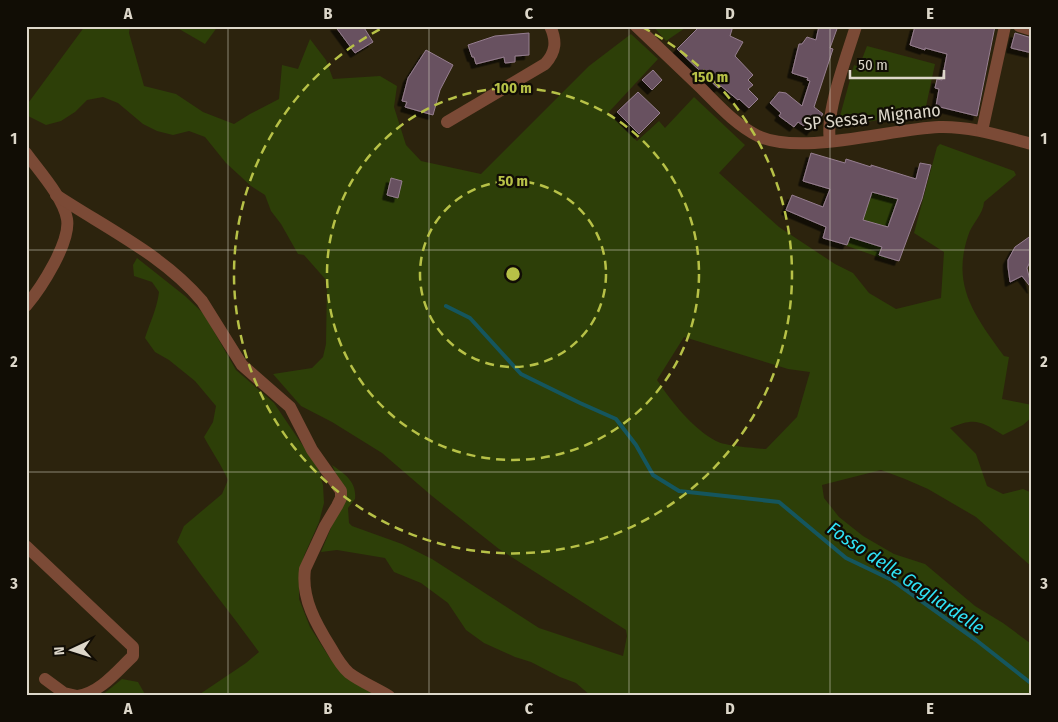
<svg xmlns="http://www.w3.org/2000/svg" width="1058" height="722" viewBox="0 0 1058 722" font-family="'Fira Sans Condensed',sans-serif">
  <style>
    .green { fill: #2d3f08; fill-rule: evenodd }
    .lines { fill: none; stroke-linecap: round; stroke-linejoin: round }
    .stream { stroke: #15565e; stroke-width: 4 }
    .building { fill: #675161; stroke: #967e8f; fill-rule: evenodd; filter: url(#shadow) }
    .minor { stroke: #7b4a36; stroke-width: 12 }
    .grid { fill: none; stroke: #ddd7ca; stroke-width: 1; stroke-opacity: 0.55 }
    .ring { fill: none; stroke: #b7c147; stroke-width: 2.5; stroke-dasharray: 9 6 }
    .labels { text-anchor: middle; dominant-baseline: central; stroke-width: 4.5; stroke-linejoin: round; paint-order: stroke }
    .street-label { font-size: 18px; fill: #ddd7ca; stroke: #110d05 }
    .water-label { font-size: 19px; font-style: italic; fill: #2fe2f6; stroke: #110d05 }
    .centre { fill: #b7c147; stroke: #110d05; stroke-width: 2.5 }
    .ring-label { font-size: 15px; text-anchor: middle; font-weight: bold; fill: #b7c147; stroke: #110d05; stroke-width: 4.5; stroke-linejoin: round; paint-order: stroke }
    .neatline { fill: none; stroke: #ddd7ca; stroke-width: 2 }
    .grid-label { font-size: 16px; text-anchor: middle; font-weight: bold; fill: #ddd7ca }
  </style>
  <defs>
    <filter id="shadow"><feDropShadow dx="-4.5" dy="4.5" stdDeviation="0" flood-color="#0009"/></filter>
  </defs>
  <rect width="100%" height="100%" fill="#2c230d"/>
  <!-- green -->
  <g class="green">
    <path d="M85,26H130L129,33L144,86L176,94L203,112L234,124L250,114L279,99L282,65L298,69L310,39L326,60L333,79L380,76L397,86L394,107L406,145L421,161L481,174L589,66L631,34L658,59L608,113L637,141L659,121L665,128L694,97L745,145L719,173L779,227L835,264L853,273L869,293L896,309L941,298L944,252L914,233L937,147L940,144L1014,171L1016,175L984,202C983,215 972,223 968,236C951,287 976,317 1004,356L1009,357L1002,399L1032,405V417L1023,425L1003,435C981,421 975,417 950,428L976,454L987,486L1003,494L1023,489L1032,493V567L976,517L928,489L905,479L881,470L822,485L824,498L839,517L863,536L894,554L925,564L975,606L1003,623L1030,643L1032,645V696H591L576,683L560,677L531,662L515,657L484,643L466,630L448,603L421,583L394,572L385,558L337,550L321,552L345,494L332,465C345,474 357,482 355,499L348,508L349,523L352,526L402,544L432,559L539,628L623,656L627,636L626,630L499,549L432,496L382,453L332,422L301,406L273,374L312,368L323,357L326,344L327,281L304,255L298,254L281,224L271,211L265,195L251,186L226,163L205,137L189,131L173,135L157,131L143,124L118,103L103,97L87,100L75,112L61,121L46,125L26,115V106ZM684,337L788,369L810,372L797,417L766,449C754,448 725,446 716,441C693,429 671,401 657,380Z"/>
    <polygon points="174,26 218,26 205,44"/>
    <polygon points="653,26 688,26 666,41"/>
    <polygon points="867,46 935,64 925,111 841,127 840,116 854,65 859,67"/>
    <polygon points="872,192 898,199 888,227 863,220"/>
    <polygon points="848,237 882,247 879,255 887,257 887,260 847,246"/>
    <path d="M137,258L185,296L204,314L236,370L274,403L318,468L323,485L324,503L319,522L304,556L299,578V599L310,627L331,660L348,679L378,696H197L246,663L259,652C232,615 203,579 177,542L184,526L222,494L228,480C221,464 212,452 204,437L213,422L216,406L195,381L169,360L155,352L145,338C150,322 157,309 159,292L152,282L134,276L133,265Z"/>
    <polygon points="122,679 138,682 146,696 101,696"/>
  </g>
  <g class="lines">
    <!-- stream -->
    <polyline class="stream" points="446,306 470,318 521,374 580,403 616,419 636,445 653,475 679,491 779,502 846,558 892,580 976,640 1032,684"/>
  </g>
  <!-- building -->
  <g class="building">
    <polygon points="335,26 363,26 373,42 355,53"/>
    <polygon points="700,26 733,26 730,36 743,42 735,56 753,75 748,80 753,85 748,89 758,99 749,108 739,99 738,100 721,86 718,88 677,49"/>
    <polygon points="819,26 838,26 830,48 833,49 814,107 823,114 811,131 798,122 794,127 779,116 781,113 770,103 779,92 786,93 802,106 810,81 807,80 808,78 792,73 799,44 802,44 807,37 816,40"/>
    <polygon points="915,26 995,26 977,116 936,106 939,89 935,88 937,79 942,80 947,54 925,48 925,50 910,45"/>
    <polygon points="529,33 529,55 515,56 515,62 505,63 504,57 476,64 474,57 472,57 468,45 495,36"/>
    <polygon points="1015,33 1032,38 1032,53 1011,48"/>
    <polygon points="426,50 453,65 440,90 433,115 405,107 407,102 402,101 408,78"/>
    <polygon points="653,70 662,80 652,90 642,80"/>
    <polygon points="638,92 660,113 639,134 617,112"/>
    <path d="M811,153L845,163L846,159L871,167V165L916,179L920,163L931,165L922,199L899,261L879,255L882,247L850,237L847,245L823,238L826,227L786,210L792,195L823,207L830,189L803,181ZM872,192L898,199L888,227L863,220Z"/>
    <polygon points="391,178 402,181 398,198 387,195"/>
    <polygon points="1032,235 1032,258 1027,268 1032,289 1022,276 1010,282 1008,267 1008,260 1015,247"/>
  </g>
  <g class="lines">
    <!-- minor -->
    <g class="minor">
      <path d="M636,26C658,47 680,68 702,89C719,106 736,125 758,136C801,156 890,129 939,127C971,126 1001,136 1032,144"/>
      <polyline points="1019,26 1032,30"/>
      <path d="M447,122L545,64C556,52 557,41 550,26"/>
      <polyline points="982,131 1005,26"/>
      <path d="M830,141C825,112 847,56 856,26"/>
      <path d="M26,153C39,171 63,197 67,219C71,242 41,288 26,306"/>
      <path d="M56,195C106,228 163,255 202,301L242,365L290,407L312,450L341,491V498L337,506L325,526L305,569C301,598 316,624 331,648C336,657 341,666 349,673C361,682 376,688 389,696"/>
      <path d="M26,546L133,647V656C117,671 101,692 78,696"/>
      <polyline points="45,679 64,693 77,696"/>
    </g>
  </g>
  <!-- grid -->
  <path class="grid" d="M228,26V696M429,26V696M629,26V696M830,26V696M26,250H1032M26,472H1032"/>
  <!-- distance rings -->
  <g class="ring">
    <circle cx="513" cy="274" r="93"/>
    <circle cx="513" cy="274" r="186"/>
    <path d="M642 27A279 279 0 1 1 384 27"/>
  </g>
  <g class="labels">
    <!-- street labels -->
    <g class="street-label">
      <text transform="translate(872 117) rotate(-6)">SP Sessa- Mignano</text>
    </g>
    <!-- water labels -->
    <g class="water-label">
      <text transform="translate(906 578) rotate(34)">Fosso delle Gagliardelle</text>
    </g>
  </g>
  <circle cx="513" cy="274" r="8" class="centre"/>
  <g class="ring-label">
    <text x="710" y="82">150 m</text>
    <text x="513" y="93">100 m</text>
    <text x="513" y="186">50 m</text>
  </g>
  <!-- border -->
  <rect width="1058" height="722" fill="none" stroke="#110d05" stroke-width="55"/>
  <!-- north arrow -->
  <g transform="translate(72 650) rotate(266)" stroke="#110d05" stroke-width="4" paint-order="stroke">
  <path d="M0-4L9 19L0 12L-9 19Z" fill="#ddd7ca"/>
  <text y="-8" font-size="14" font-weight="bold" text-anchor="middle" fill="#ddd7ca">N</text>
  </g>
  <!-- scale -->
  <path d="M850 70v8h94v-8" fill="none" stroke="#ddd7ca" stroke-width="2.5"/>
  <text x="858" y="70" font-size="15" fill="#ddd7ca" stroke="#110d05" stroke-width="4" paint-order="stroke">50 m</text>
  <rect x="28" y="28" width="1002" height="666" class="neatline"/>
  <g class="grid-label">
    <text x="128" y="19">A</text>
    <text x="328" y="19">B</text>
    <text x="529" y="19">C</text>
    <text x="730" y="19">D</text>
    <text x="930" y="19">E</text>
    <text x="14" y="144">1</text>
    <text x="1044" y="144">1</text>
    <text x="14" y="367">2</text>
    <text x="1044" y="367">2</text>
    <text x="14" y="589">3</text>
    <text x="1044" y="589">3</text>
    <text x="128" y="714">A</text>
    <text x="328" y="714">B</text>
    <text x="529" y="714">C</text>
    <text x="730" y="714">D</text>
    <text x="930" y="714">E</text>
  </g>
</svg>
